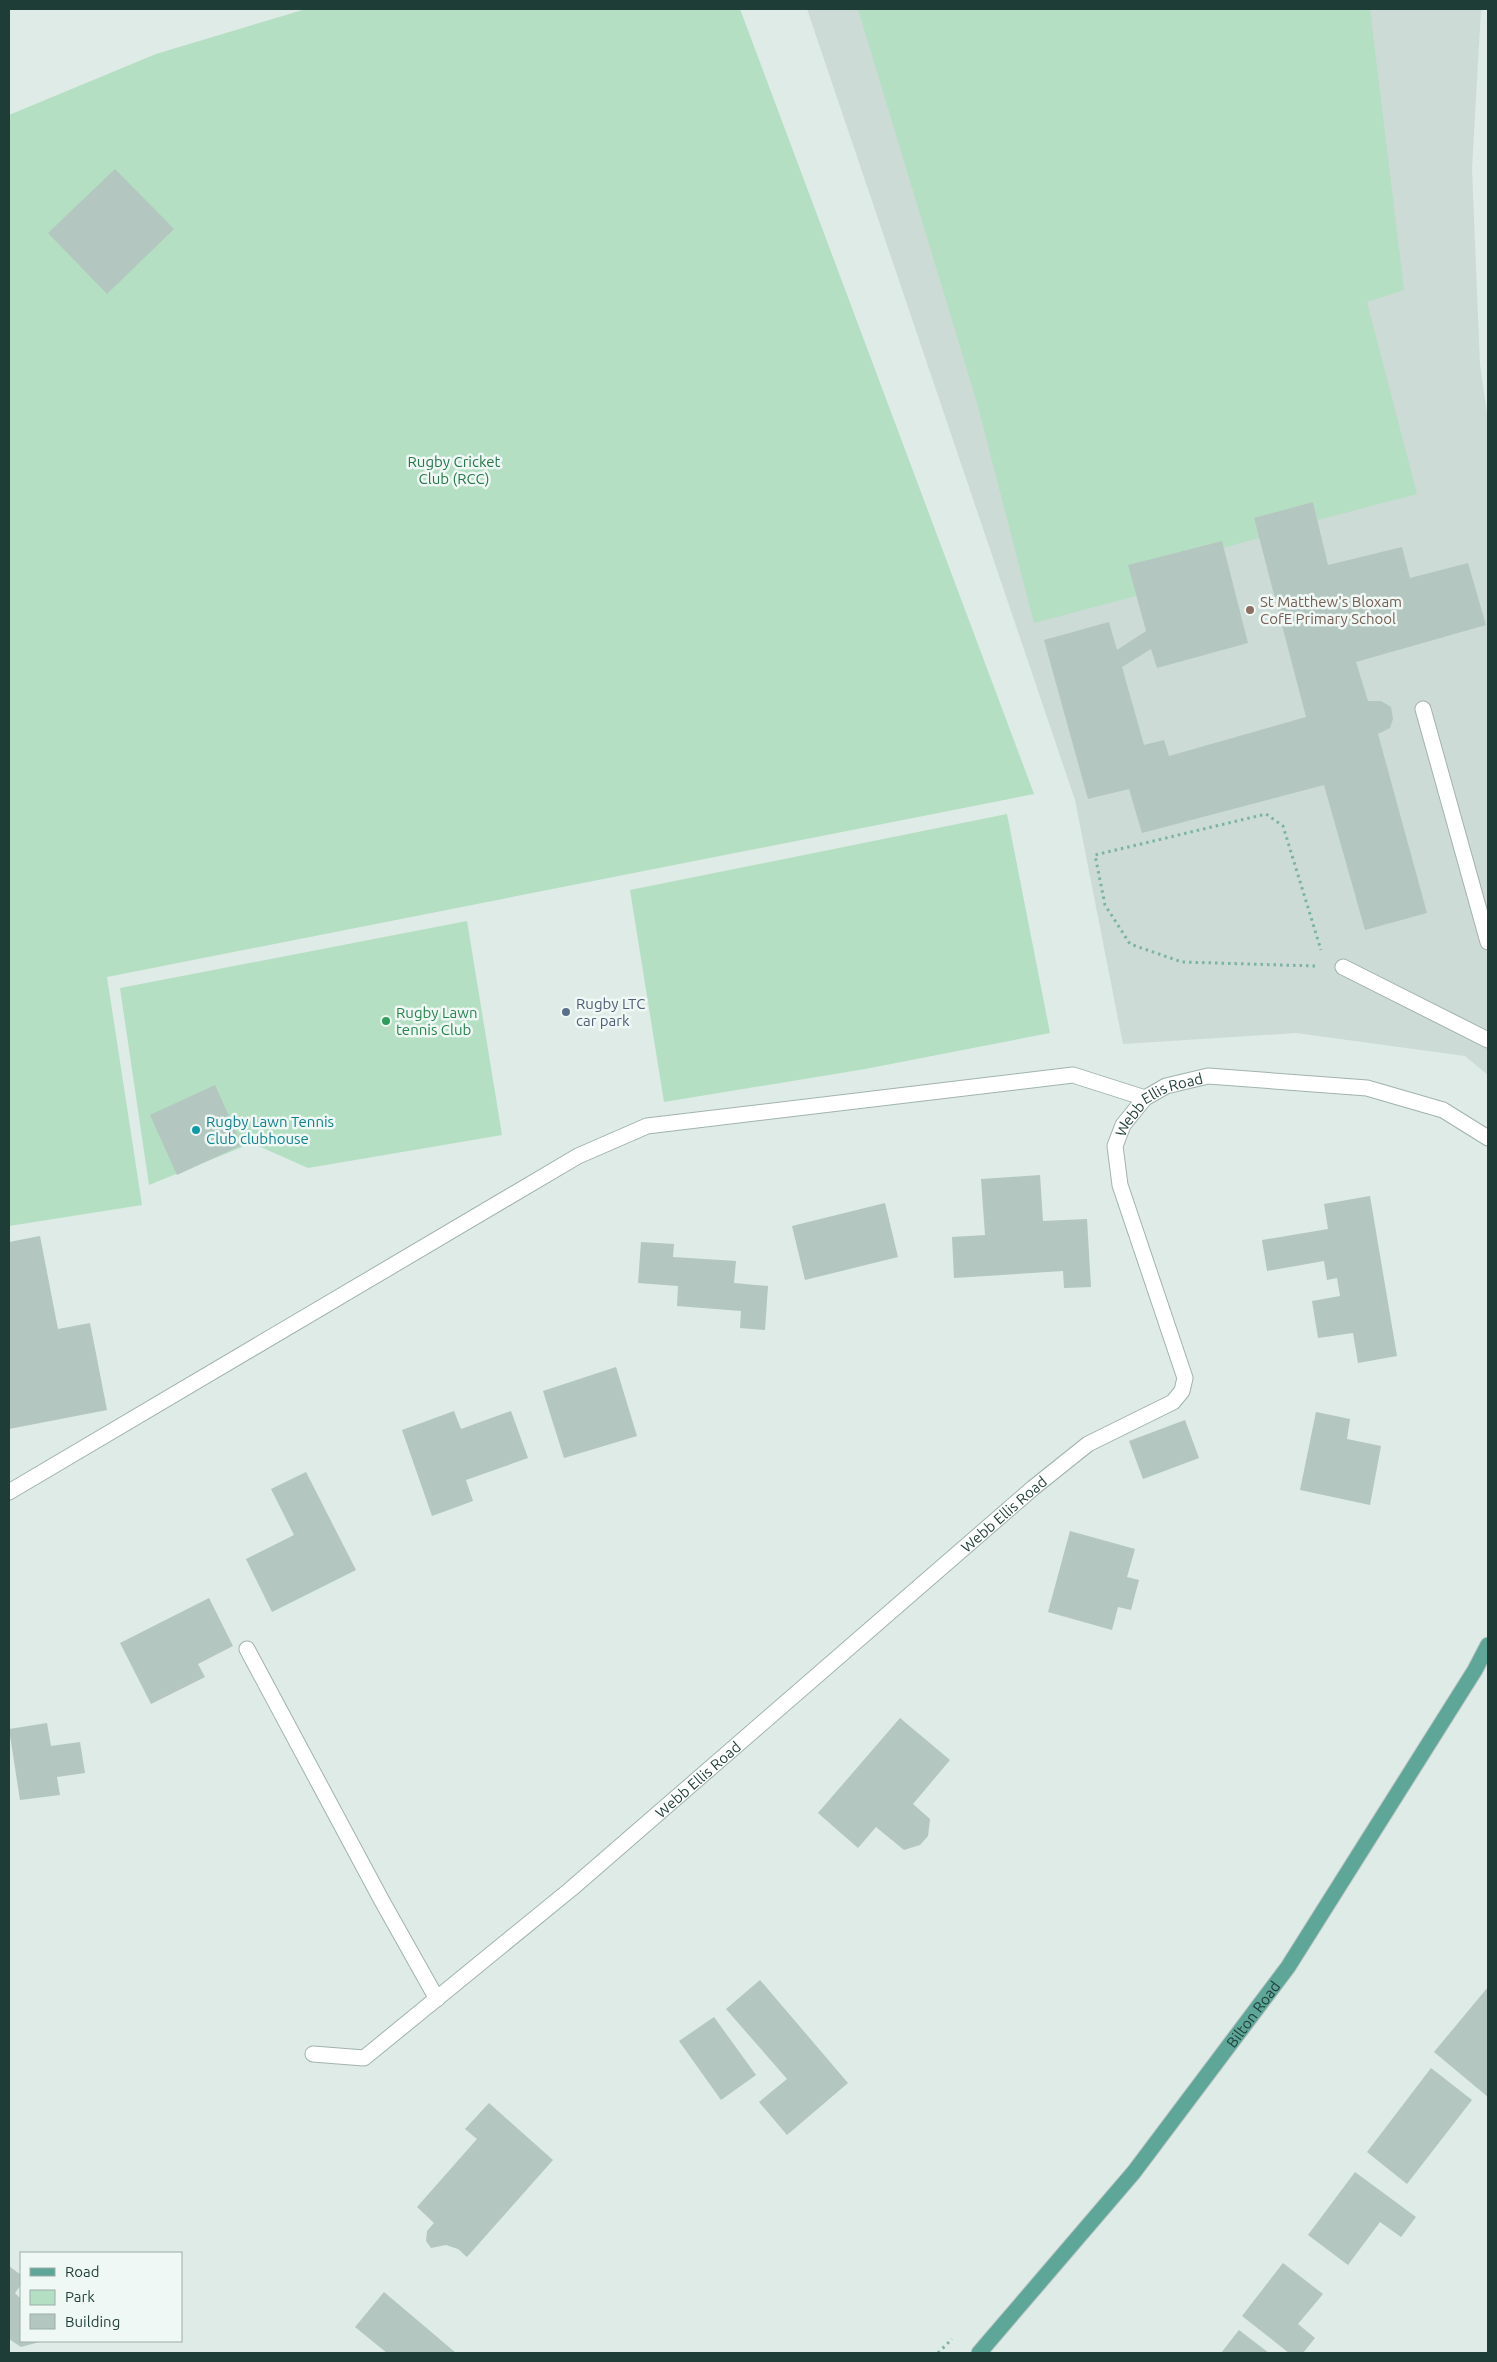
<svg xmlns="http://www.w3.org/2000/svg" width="1497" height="2362" viewBox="0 0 1497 2362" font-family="Ubuntu,sans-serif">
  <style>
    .built { fill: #ccdbd5 }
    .green { fill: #b4dfc3 }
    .building { fill: #b3c6bf }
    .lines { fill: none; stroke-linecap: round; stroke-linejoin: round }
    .minor-casing { stroke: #a1b3ae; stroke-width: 17 }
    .major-casing { stroke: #bcc5c3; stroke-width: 17 }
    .path { stroke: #7bb3a5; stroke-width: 3; stroke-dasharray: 2.5 4; stroke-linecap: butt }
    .minor { stroke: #fff; stroke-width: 15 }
    .major { stroke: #5da698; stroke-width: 15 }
    .education-dot { fill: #8d6e63; stroke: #eff8f4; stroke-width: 2 }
    .service-dot { fill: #5c6f8a; stroke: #eff8f4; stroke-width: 2 }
    .leisure-dot { fill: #2e9e5b; stroke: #eff8f4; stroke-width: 2 }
    .culture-dot { fill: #0f9aa8; stroke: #eff8f4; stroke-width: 2 }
    .labels { text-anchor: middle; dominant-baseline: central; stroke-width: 5; stroke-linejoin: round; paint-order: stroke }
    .park-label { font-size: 15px; fill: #24784a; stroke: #eff8f4 }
    .education-label { font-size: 15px; fill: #785e54; stroke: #eff8f4; text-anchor: start }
    .service-label { font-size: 15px; fill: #4e5e75; stroke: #eff8f4; text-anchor: start }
    .leisure-label { font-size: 15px; fill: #27864d; stroke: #eff8f4; text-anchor: start }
    .street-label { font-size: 15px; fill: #1e3d36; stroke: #eff8f4 }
    .culture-label { font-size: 15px; fill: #0d838f; stroke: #eff8f4; text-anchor: start }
  </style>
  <rect width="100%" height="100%" fill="#deebe6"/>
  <!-- built -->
  <polygon class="built" points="807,9 1481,9 1472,169 1480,365 1488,420 1488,1075 1465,1056 1296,1033 1123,1044 1075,800"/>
  <!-- green -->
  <g class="green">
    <polygon points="306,9 740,9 1034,794 107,977 142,1205 9,1226 9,115 156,54"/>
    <polygon points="858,9 1370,9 1404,290 1367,302 1417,494 1318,520 1313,502 1254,518 1259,538 1223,548 1221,541 1129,565 1136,596 1034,623 977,403"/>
    <polygon points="1007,814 1050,1033 865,1069 664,1102 630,890"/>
    <polygon points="467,921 502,1135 308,1168 252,1143 149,1185 120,988"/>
  </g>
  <!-- building -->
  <g class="building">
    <polygon points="115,169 174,229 107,294 48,233"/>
    <polygon points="1313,502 1328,565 1402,547 1410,578 1468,563 1486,625 1356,662 1368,701 1381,701 1391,707 1393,719 1390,728 1378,734 1427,913 1365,930 1324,785 1142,833 1129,789 1088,799 1044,640 1109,622 1117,650 1146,631 1128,565 1222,541 1248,643 1157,668 1151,649 1122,667 1144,745 1164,740 1169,756 1306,717 1254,518"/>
    <polygon points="215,1085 242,1145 177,1175 150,1115"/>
    <polygon points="1040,1175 1043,1221 1087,1219 1091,1287 1064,1288 1063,1271 954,1278 952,1237 985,1235 981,1179"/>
    <polygon points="1370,1196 1397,1356 1358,1363 1353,1333 1318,1338 1312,1301 1340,1296 1337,1278 1327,1280 1324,1261 1267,1271 1262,1240 1328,1229 1324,1204"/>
    <polygon points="885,1203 898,1257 805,1280 792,1226"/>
    <polygon points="40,1236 58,1329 90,1323 107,1410 9,1429 9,1242"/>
    <polygon points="641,1242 674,1244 673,1257 736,1261 734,1283 768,1286 765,1330 740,1328 741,1311 677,1306 678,1286 638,1283"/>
    <polygon points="616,1367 637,1436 564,1458 543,1391"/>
    <polygon points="454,1411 461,1429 511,1411 528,1458 466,1480 473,1501 432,1516 402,1430"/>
    <polygon points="1316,1412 1350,1419 1347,1439 1381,1446 1370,1505 1300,1490"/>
    <polygon points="1185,1420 1199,1458 1143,1479 1129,1441"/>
    <polygon points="306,1472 356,1570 272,1612 246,1559 294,1535 271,1489"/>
    <polygon points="1070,1531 1135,1549 1127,1577 1139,1580 1131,1610 1118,1607 1112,1630 1048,1612"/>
    <polygon points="209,1598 233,1646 198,1664 205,1677 151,1704 120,1643"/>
    <polygon points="900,1718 950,1760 913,1804 930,1819 928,1836 920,1845 904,1850 876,1827 858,1848 818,1813"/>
    <polygon points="47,1723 51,1746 80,1742 85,1773 57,1777 60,1795 20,1800 9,1729"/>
    <polygon points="760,1980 848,2083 787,2135 759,2102 787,2079 726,2009"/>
    <polygon points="1488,1987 1488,2097 1434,2052"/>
    <polygon points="714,2017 756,2075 721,2100 679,2041"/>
    <polygon points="1431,2068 1472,2100 1407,2184 1367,2152"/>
    <polygon points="489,2103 553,2160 467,2257 458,2249 446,2245 431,2248 426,2241 427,2231 434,2223 417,2207 477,2139 465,2129"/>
    <polygon points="1355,2172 1416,2217 1401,2237 1380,2222 1348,2265 1308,2235"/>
    <polygon points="1283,2263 1323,2294 1298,2324 1315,2338 1303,2353 1289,2353 1242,2316"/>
    <polygon points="9,2266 21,2275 21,2285 15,2293 21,2299 21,2341 43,2341 21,2347 9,2339"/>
    <polygon points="384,2292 456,2353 387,2353 355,2327"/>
    <polygon points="1239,2330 1269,2353 1221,2353"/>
  </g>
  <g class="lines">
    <!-- minor casing -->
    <g class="minor-casing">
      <g id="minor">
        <polyline points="1423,709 1488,942"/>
        <polyline points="1343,967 1488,1040"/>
        <polyline points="9,1492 578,1156 647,1126 1073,1075 1145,1098"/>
        <polyline points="247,1649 382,1901 437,1999"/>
        <path id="s1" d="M313,2054L364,2058L571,1889L1033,1488L1088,1444L1173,1402L1182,1391L1185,1378L1120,1185L1115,1146L1123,1125L1145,1098L1166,1086L1208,1076L1367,1088L1443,1110L1488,1138"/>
      </g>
    </g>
    <!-- major casing -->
    <g class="major-casing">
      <g id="major">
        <path id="s2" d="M979,2353L1134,2172L1288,1967L1475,1670L1488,1645"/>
      </g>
    </g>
    <!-- path -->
    <g class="path">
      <polyline points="1315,966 1182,962 1130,944 1105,905 1095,855 1266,814 1283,826 1321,950"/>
      <polyline points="938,2353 952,2339"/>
    </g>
    <!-- minor -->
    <use href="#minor" class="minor"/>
    <!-- major -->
    <use href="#major" class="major"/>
  </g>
  <!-- markers -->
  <circle class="education-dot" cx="1250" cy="610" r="5"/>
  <circle class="service-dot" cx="566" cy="1012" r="5"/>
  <circle class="leisure-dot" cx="386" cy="1021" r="5"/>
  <circle class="culture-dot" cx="196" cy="1130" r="5"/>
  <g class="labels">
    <!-- park labels -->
    <g class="park-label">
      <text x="454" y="461">Rugby Cricket<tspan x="454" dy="17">Club (RCC)</tspan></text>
    </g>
    <!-- education labels -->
    <g class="education-label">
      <text x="1260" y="601">St Matthew's Bloxam<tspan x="1260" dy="17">CofE Primary School</tspan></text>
    </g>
    <!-- service labels -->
    <g class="service-label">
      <text x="576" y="1003">Rugby LTC<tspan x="576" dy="17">car park</tspan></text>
    </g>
    <!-- leisure labels -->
    <g class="leisure-label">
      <text x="396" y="1012">Rugby Lawn<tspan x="396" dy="17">tennis Club</tspan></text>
    </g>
    <!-- street labels -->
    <g class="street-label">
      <text stroke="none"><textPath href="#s1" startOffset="1431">Webb Ellis Road</textPath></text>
      <text stroke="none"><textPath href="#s1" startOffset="891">Webb Ellis Road</textPath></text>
      <text stroke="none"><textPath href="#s1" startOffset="486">Webb Ellis Road</textPath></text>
      <text stroke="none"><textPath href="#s2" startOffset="436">Bilton Road</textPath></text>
    </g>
    <!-- culture labels -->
    <g class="culture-label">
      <text x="206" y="1121">Rugby Lawn Tennis<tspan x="206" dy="17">Club clubhouse</tspan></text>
    </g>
  </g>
  <!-- border -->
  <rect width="1497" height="2362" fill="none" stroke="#1e3d36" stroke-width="20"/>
  <!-- legend -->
  <rect x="20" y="2252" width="162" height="90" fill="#eff8f4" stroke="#9bada8"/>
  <rect x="30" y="2268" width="25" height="8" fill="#5da698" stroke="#9bada8"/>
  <text x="65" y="2277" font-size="15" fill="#1e3d36">Road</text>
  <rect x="30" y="2290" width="25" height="15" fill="#b4dfc3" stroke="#9bada8"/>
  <text x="65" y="2302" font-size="15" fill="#1e3d36">Park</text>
  <rect x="30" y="2314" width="25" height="15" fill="#b3c6bf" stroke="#9bada8"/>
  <text x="65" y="2327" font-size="15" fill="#1e3d36">Building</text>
</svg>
